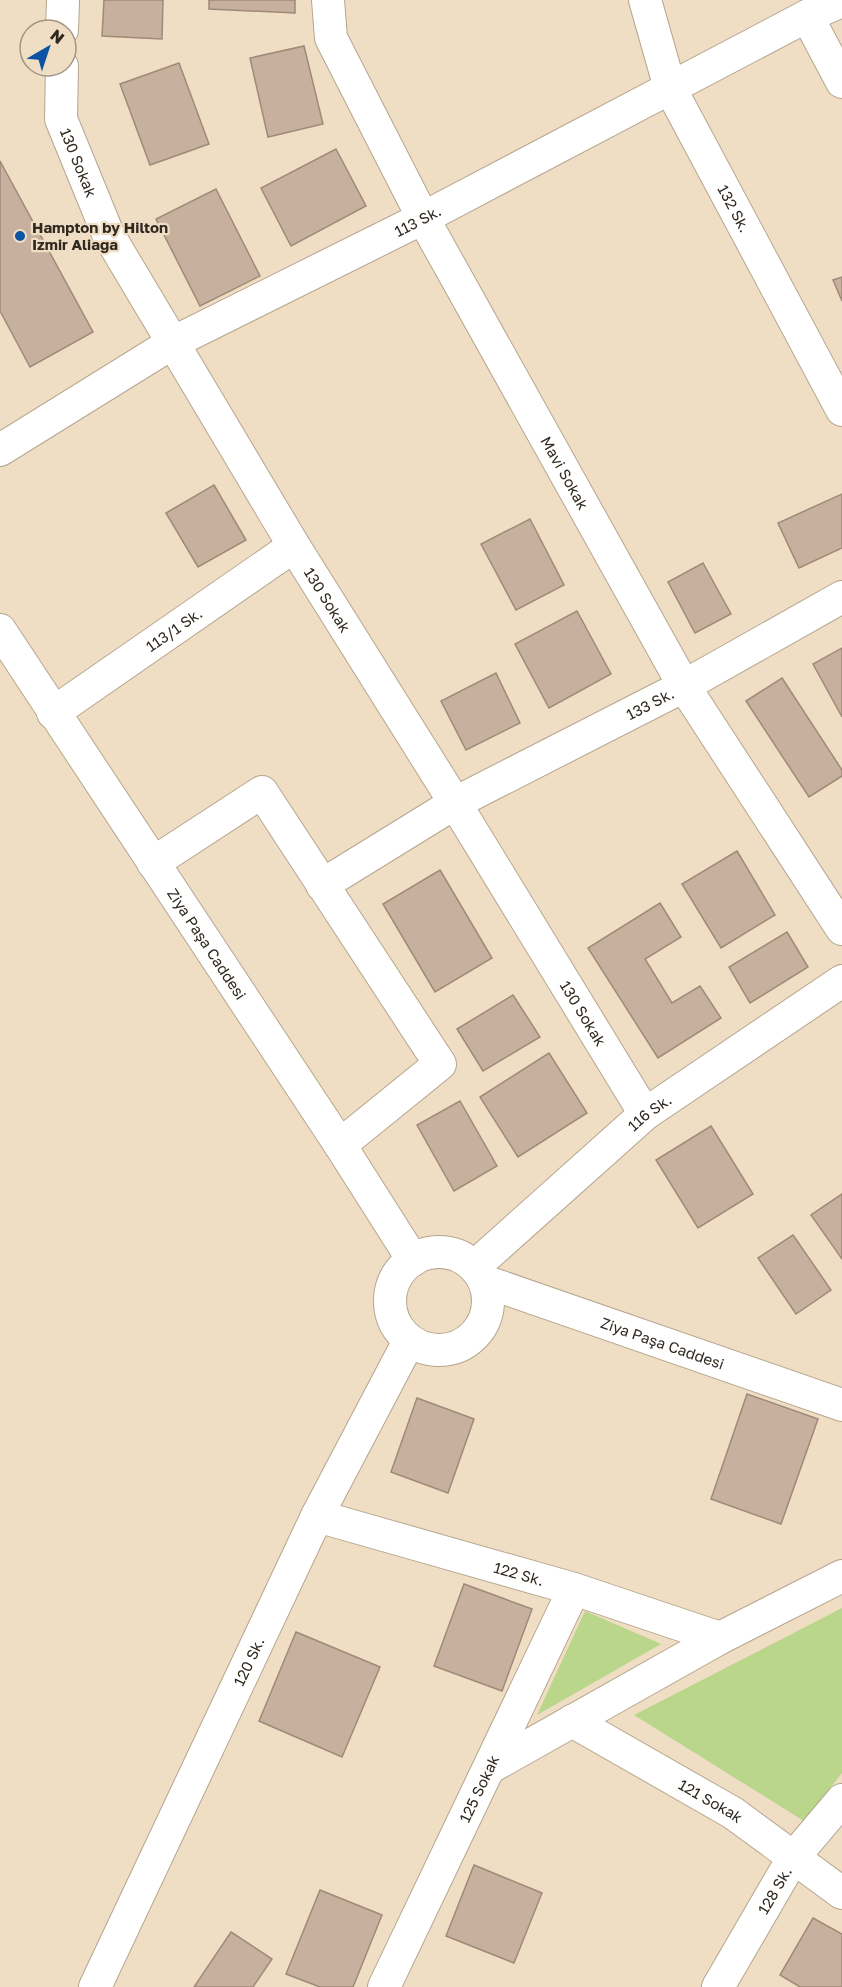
<svg xmlns="http://www.w3.org/2000/svg" width="842" height="1987" viewBox="0 0 842 1987" font-family="'Golos Text',sans-serif">
  <style>
    .green { fill: #bad68a }
    .building { fill: #c8b09e; stroke: #a18978; stroke-width: 1.5 }
    .lines { fill: none; stroke-linecap: round; stroke-linejoin: round }
    .minor-casing { stroke: #b6a68e; stroke-width: 34 }
    .minor { stroke: #fff; stroke-width: 32 }
    .poi-dot { fill: #0c53a3; stroke: #efddc4; stroke-width: 2 }
    .labels { text-anchor: middle; dominant-baseline: central; stroke-width: 4.5; stroke-linejoin: round; paint-order: stroke }
    .street-label { font-size: 15px; fill: #302920; stroke: #efddc4 }
    .poi-label { font-size: 15px; font-weight: bold; fill: #302920; stroke: #efddc4; text-anchor: start }
  </style>
  <rect width="100%" height="100%" fill="#efddc4"/>
  <!-- green -->
  <g class="green">
    <polygon points="842,1608 842,1773 804,1821 634,1715"/>
    <polygon points="585,1611 661,1644 537,1715"/>
  </g>
  <!-- building -->
  <g class="building">
    <polygon points="104,0 163,0 162,39 102,36"/>
    <polygon points="209,0 295,0 295,13 209,9"/>
    <polygon points="304,46 323,124 268,137 250,58"/>
    <polygon points="179,63 209,144 150,165 120,84"/>
    <polygon points="336,149 366,206 291,246 261,188"/>
    <polygon points="0,161 93,332 30,367 0,311"/>
    <polygon points="216,189 260,276 200,306 156,219"/>
    <polygon points="842,277 842,301 833,280"/>
    <polygon points="214,485 246,540 198,567 166,513"/>
    <polygon points="842,494 842,548 799,568 778,523"/>
    <polygon points="530,519 564,585 516,610 481,544"/>
    <polygon points="703,563 731,614 695,633 668,582"/>
    <polygon points="577,611 611,674 549,708 515,644"/>
    <polygon points="842,648 842,717 813,664"/>
    <polygon points="496,673 520,723 466,750 441,701"/>
    <polygon points="782,678 842,770 842,776 809,797 746,701"/>
    <polygon points="737,851 775,915 721,948 682,884"/>
    <polygon points="440,870 492,958 435,992 383,904"/>
    <polygon points="660,903 681,937 645,959 672,1003 700,986 721,1018 658,1058 588,948"/>
    <polygon points="787,932 808,967 750,1003 729,967"/>
    <polygon points="513,995 540,1037 483,1071 457,1029"/>
    <polygon points="549,1053 587,1113 518,1157 480,1097"/>
    <polygon points="460,1101 497,1166 454,1191 417,1125"/>
    <polygon points="711,1126 753,1194 698,1228 656,1160"/>
    <polygon points="842,1194 842,1259 811,1215"/>
    <polygon points="793,1235 831,1290 796,1314 758,1258"/>
    <polygon points="747,1394 818,1419 781,1524 711,1499"/>
    <polygon points="417,1398 474,1419 448,1493 391,1472"/>
    <polygon points="464,1584 532,1609 502,1691 434,1666"/>
    <polygon points="296,1632 380,1667 342,1757 259,1721"/>
    <polygon points="474,1865 542,1893 514,1963 446,1936"/>
    <polygon points="320,1890 382,1915 353,1987 320,1987 286,1974"/>
    <polygon points="813,1918 842,1934 842,1987 800,1987 780,1975"/>
    <polygon points="231,1932 272,1959 253,1987 194,1987"/>
  </g>
  <g class="lines">
    <!-- minor casing -->
    <g class="minor-casing">
      <g id="minor">
        <path id="s1" d="M328,0L331,38L423,218L684,686L842,929"/>
        <path id="s2" d="M645,0L670,88L842,410"/>
        <polyline points="807,16 842,82"/>
        <polyline points="62,30 63,0"/>
        <path id="s3" d="M62,66L61,119L108,234L294,546L455,803L645,1114"/>
        <path id="s4" d="M0,450L174,342L423,218L807,16L842,1"/>
        <path id="s5" d="M0,630L340,1145L413,1260"/>
        <path id="s6" d="M53,713L294,546"/>
        <polyline points="153,863 262,792 440,1064 340,1145"/>
        <path id="s7" d="M322,885L455,803L684,686L842,597"/>
        <circle cx="439" cy="1301" r="49"/>
        <path id="s8" d="M474,1267L645,1114L842,981"/>
        <path id="s9" d="M484,1281L842,1405"/>
        <path id="s10" d="M317,1516L574,1589L720,1638"/>
        <path id="s11" d="M572,1721L733,1813L842,1893"/>
        <polyline points="489,1768 720,1638 842,1576"/>
        <path id="s12" d="M95,1987L317,1516L409,1341"/>
        <path id="s13" d="M384,1987L574,1589"/>
        <path id="s14" d="M718,1987L793,1858L842,1800"/>
      </g>
    </g>
    <!-- minor -->
    <use href="#minor" class="minor"/>
  </g>
  <!-- markers -->
  <circle class="poi-dot" cx="20" cy="236" r="6"/>
  <g class="labels">
    <!-- street labels -->
    <g class="street-label">
      <text stroke="none"><textPath href="#s3" startOffset="100">130 Sokak</textPath></text>
      <text stroke="none"><textPath href="#s2" startOffset="228">132 Sk.</textPath></text>
      <text stroke="none"><textPath href="#s4" startOffset="477">113 Sk.</textPath></text>
      <text stroke="none"><textPath href="#s1" startOffset="532">Mavi Sokak</textPath></text>
      <text stroke="none"><textPath href="#s3" startOffset="604">130 Sokak</textPath></text>
      <text stroke="none"><textPath href="#s6" startOffset="147">113/1 Sk.</textPath></text>
      <text stroke="none"><textPath href="#s7" startOffset="375">133 Sk.</textPath></text>
      <text stroke="none"><textPath href="#s5" startOffset="376">Ziya Paşa Caddesi</textPath></text>
      <text stroke="none"><textPath href="#s3" startOffset="1090">130 Sokak</textPath></text>
      <text stroke="none"><textPath href="#s8" startOffset="234">116 Sk.</textPath></text>
      <text stroke="none"><textPath href="#s9" startOffset="189">Ziya Paşa Caddesi</textPath></text>
      <text stroke="none"><textPath href="#s10" startOffset="210">122 Sk.</textPath></text>
      <text stroke="none"><textPath href="#s12" startOffset="360">120 Sk.</textPath></text>
      <text stroke="none"><textPath href="#s13" startOffset="220">125 Sokak</textPath></text>
      <text stroke="none"><textPath href="#s11" startOffset="160">121 Sokak</textPath></text>
      <text stroke="none"><textPath href="#s14" startOffset="112">128 Sk.</textPath></text>
    </g>
    <!-- poi labels -->
    <g class="poi-label">
      <text x="32" y="227">Hampton by Hilton<tspan x="32" dy="17">Izmir Aliaga</tspan></text>
    </g>
  </g>
  <!-- north arrow -->
  <g transform="translate(48 48) rotate(39)"><circle r="28" fill="#efddc4" stroke="#a39582" stroke-width="1.5"/>
  <path d="M0-4.5L10 22L0 15L-10 22Z" fill="#0c53a3"/>
  <text y="-9" font-size="16" font-weight="bold" text-anchor="middle" fill="#302920">N</text>
  </g>
</svg>
